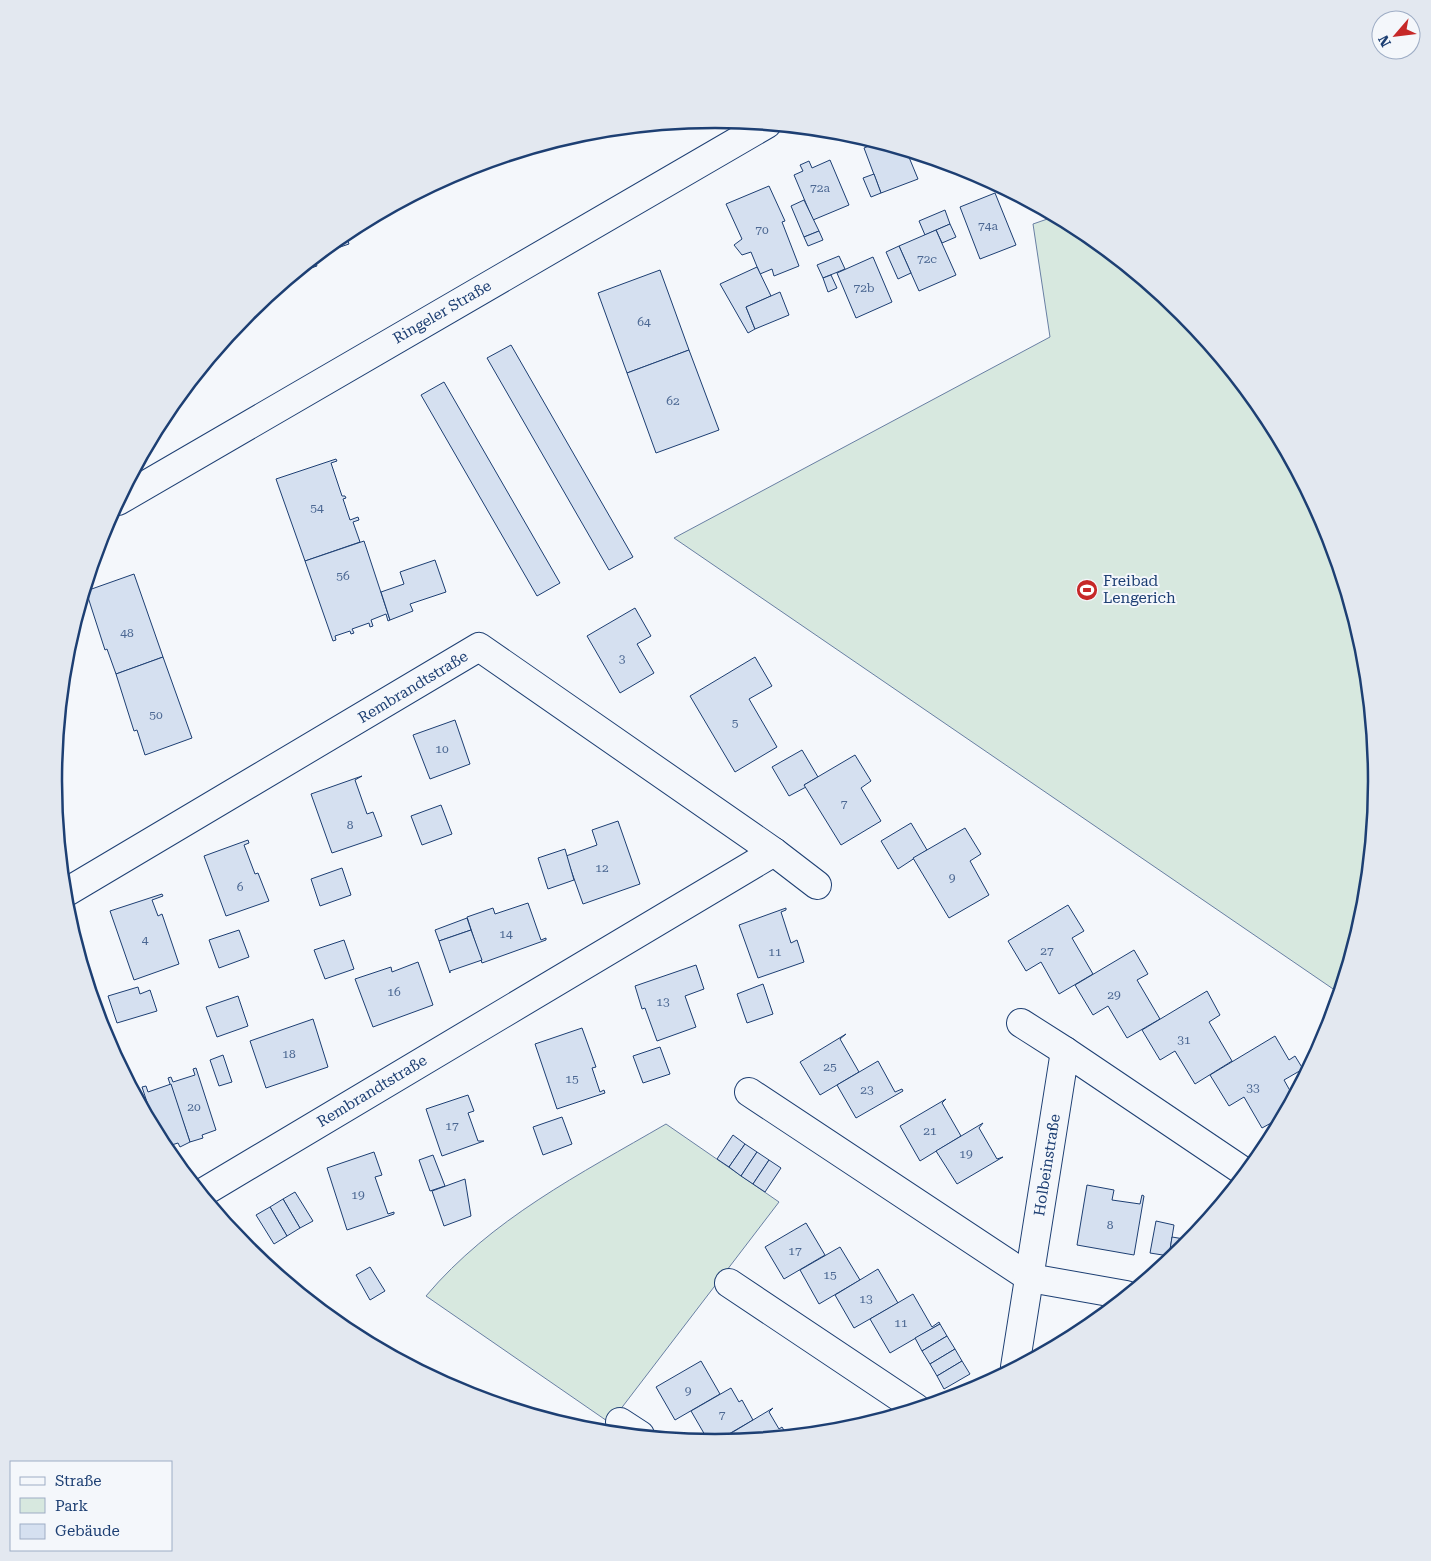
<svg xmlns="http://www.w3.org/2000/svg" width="1431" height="1561" viewBox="0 0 1431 1561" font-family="'Roboto Serif',serif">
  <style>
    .green { fill: #d7e8df; stroke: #687fa3 }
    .building { fill: #d5e0f0; stroke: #1d3f73 }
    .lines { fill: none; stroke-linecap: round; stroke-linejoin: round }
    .minor-casing { stroke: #1d3f73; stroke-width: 30 }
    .minor { stroke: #f4f7fb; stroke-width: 28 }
    .labels { text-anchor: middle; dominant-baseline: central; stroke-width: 4; stroke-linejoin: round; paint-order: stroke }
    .number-label { font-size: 12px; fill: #4b6792 }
    .street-label { font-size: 15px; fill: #1d3f73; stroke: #f4f7fb }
    .poi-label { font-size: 15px; fill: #1d3f73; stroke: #f4f7fb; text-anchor: start }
    .rim { fill: none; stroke: #1d3f73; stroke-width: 2.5 }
  </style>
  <rect width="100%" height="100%" fill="#f4f7fb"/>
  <!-- green -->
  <g class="green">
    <polygon points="1056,216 1083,230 1184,313 1266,413 1327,528 1365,652 1377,781 1364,910 1339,993 674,538 1050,337 1033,224"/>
    <path d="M666,1124L779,1202L610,1423L426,1296C491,1219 580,1174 666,1124Z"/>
  </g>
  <!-- building -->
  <g class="building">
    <polygon points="879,142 906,150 918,179 881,193 864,148"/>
    <polygon points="830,160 849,205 813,220 794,175 803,171 800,165 809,161 812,168"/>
    <polygon points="874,174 881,193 871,197 863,178"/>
    <polygon points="769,186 785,221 782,222 799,266 774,276 772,269 760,274 751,252 742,255 734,245 742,239 726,204"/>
    <polygon points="995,193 1016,245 980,259 960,207"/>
    <polygon points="804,200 819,231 804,237 791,206"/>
    <polygon points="945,210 950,224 925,235 919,221"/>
    <polygon points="950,224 956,237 942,243 936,230"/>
    <polygon points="936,230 956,275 919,291 899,246"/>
    <polygon points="819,231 823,240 808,246 804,237"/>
    <polygon points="345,233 349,244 317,255"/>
    <polygon points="899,246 911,273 898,279 886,252"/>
    <polygon points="839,256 845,269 823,278 817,265"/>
    <polygon points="873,257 892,302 856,318 837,273"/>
    <polygon points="314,258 317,266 296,273"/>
    <polygon points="757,267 771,296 746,307 755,329 748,333 720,284"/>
    <polygon points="660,270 689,350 627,373 598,293"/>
    <polygon points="831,275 837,288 828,292 823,278"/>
    <polygon points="780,292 789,315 755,329 746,307"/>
    <polygon points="511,345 633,557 609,570 487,358"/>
    <polygon points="689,350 719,430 656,453 627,373"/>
    <polygon points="444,382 560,583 537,596 421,395"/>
    <polygon points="336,459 337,461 331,463 342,496 345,496 346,498 343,499 350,520 358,517 359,520 353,522 360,542 305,561 276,479"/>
    <polygon points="364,541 390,620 388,621 386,614 371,620 373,626 370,627 369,623 352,629 354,633 351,634 350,631 335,636 336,640 333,641 305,561"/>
    <polygon points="435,560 446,592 410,604 413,611 390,620 381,592 404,584 400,572"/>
    <polygon points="134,574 163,657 116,674 107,649 105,650 86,591"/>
    <polygon points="635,608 651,636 637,644 654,673 620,693 587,636"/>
    <polygon points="163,657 192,738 145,755 137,730 134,731 116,674"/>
    <polygon points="755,657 772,686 749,699 777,747 735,772 690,696"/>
    <polygon points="455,720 470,764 430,779 413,735"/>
    <polygon points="802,750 818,777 804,785 806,787 789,796 772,767"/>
    <polygon points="855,755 871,781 861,788 881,821 841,845 804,785"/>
    <polygon points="362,776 355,780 367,814 373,812 382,836 332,853 311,794"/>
    <polygon points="441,805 452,834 422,845 411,816"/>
    <polygon points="618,821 640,884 583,904 566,856 597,845 592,830"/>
    <polygon points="911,823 927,850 898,869 881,841"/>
    <polygon points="965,828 981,854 970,861 989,895 949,918 913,858"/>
    <polygon points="248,840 249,843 244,845 255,874 258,873 269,901 226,916 204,856"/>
    <polygon points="565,849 574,880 548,889 538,858"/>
    <polygon points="342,868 351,895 320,906 311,879"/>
    <polygon points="162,894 163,896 152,900 158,916 162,914 179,964 134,980 110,911"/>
    <polygon points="528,903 541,940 546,938 546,940 482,963 467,917 493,908 495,914"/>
    <polygon points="1068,905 1084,931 1072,938 1093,974 1059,994 1041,962 1026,971 1008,941"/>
    <polygon points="786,908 786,910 781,912 791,943 797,940 804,962 758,978 739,925"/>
    <polygon points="467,918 471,930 439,941 435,930"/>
    <polygon points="239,930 249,957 219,968 209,940"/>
    <polygon points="471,930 482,960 450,971 450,973 439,941"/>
    <polygon points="344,940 354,969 325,979 314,950"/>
    <polygon points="1134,950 1148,974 1137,980 1160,1019 1127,1038 1108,1006 1093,1015 1075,985"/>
    <polygon points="418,962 433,1005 373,1027 355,979 391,967 392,972"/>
    <polygon points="696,965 704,989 685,996 696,1027 657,1041 645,1008 642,1009 635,986"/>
    <polygon points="763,984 773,1014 747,1023 737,994"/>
    <polygon points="138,987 140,994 150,990 157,1011 117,1023 108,996"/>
    <polygon points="1207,991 1220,1015 1209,1022 1232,1061 1195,1084 1175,1051 1160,1060 1142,1030"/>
    <polygon points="238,996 248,1026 217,1037 206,1007"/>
    <polygon points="313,1019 328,1067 266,1088 250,1041"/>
    <polygon points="582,1028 596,1067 592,1068 600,1092 604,1090 605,1093 557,1109 535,1044"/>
    <polygon points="846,1034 840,1039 859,1072 820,1095 800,1062"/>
    <polygon points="1275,1036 1289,1060 1295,1056 1303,1069 1284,1080 1293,1096 1282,1117 1262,1128 1244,1097 1229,1106 1210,1075"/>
    <polygon points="660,1047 670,1074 643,1083 633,1056"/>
    <polygon points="223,1055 232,1082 219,1086 210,1060"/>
    <polygon points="878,1061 895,1092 902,1089 903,1091 856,1118 837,1085"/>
    <polygon points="196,1068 216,1130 202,1135 203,1138 190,1142 168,1078 171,1077 173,1082 195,1075 193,1069"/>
    <polygon points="171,1084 190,1142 180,1147 178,1143 165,1147 158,1135 142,1087 146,1086 148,1092"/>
    <polygon points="468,1095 474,1111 468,1113 478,1141 484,1141 442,1156 426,1109"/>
    <polygon points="946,1099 942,1103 961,1136 920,1161 900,1126"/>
    <polygon points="562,1117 572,1144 543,1155 533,1127"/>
    <polygon points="983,1123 979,1128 997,1159 1003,1157 957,1184 936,1151"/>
    <polygon points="733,1135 745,1144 729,1167 717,1159"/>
    <polygon points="745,1144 757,1152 741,1176 729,1167"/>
    <polygon points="374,1152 382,1175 375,1177 388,1214 394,1212 394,1214 347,1230 327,1168"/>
    <polygon points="757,1152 769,1160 753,1184 741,1176"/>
    <polygon points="433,1155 445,1186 430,1191 419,1160"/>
    <polygon points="769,1160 781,1168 765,1192 753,1184"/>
    <polygon points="465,1179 471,1216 444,1226 432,1191"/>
    <polygon points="1087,1185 1114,1190 1112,1200 1140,1204 1142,1195 1144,1196 1134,1255 1077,1245"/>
    <polygon points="295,1192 313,1221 300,1228 283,1199"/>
    <polygon points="283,1199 300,1228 287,1236 270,1207"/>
    <polygon points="270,1207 287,1236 274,1244 256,1215"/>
    <polygon points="1156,1221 1174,1225 1169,1256 1150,1253"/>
    <polygon points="806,1223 825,1255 784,1279 765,1247"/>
    <polygon points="1172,1237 1190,1240 1168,1261 1169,1256"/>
    <polygon points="840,1247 860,1280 819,1304 800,1270"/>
    <polygon points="370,1267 385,1291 370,1300 356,1275"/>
    <polygon points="878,1269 898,1303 854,1328 835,1295"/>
    <polygon points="913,1294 932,1327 939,1322 940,1324 890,1353 870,1319"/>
    <polygon points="940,1324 947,1336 922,1351 915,1338"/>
    <polygon points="947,1336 955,1349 930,1364 922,1351"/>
    <polygon points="955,1349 962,1361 937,1376 930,1364"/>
    <polygon points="701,1361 720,1394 675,1420 656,1387"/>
    <polygon points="962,1361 970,1374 944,1389 937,1376"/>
    <polygon points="731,1388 739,1402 742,1400 753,1420 715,1442 709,1442 691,1411"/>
    <polygon points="773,1408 769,1412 779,1429 782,1427 787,1435 731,1441 728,1435"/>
  </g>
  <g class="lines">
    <!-- minor casing -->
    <g class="minor-casing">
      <g id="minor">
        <polyline points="118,501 767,124"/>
        <polyline points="65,893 479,647 774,852 817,885"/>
        <polyline points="1021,1023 1065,1051"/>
        <polyline points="749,1092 1030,1278 1126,1295"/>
        <polyline points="202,1193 774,852"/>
        <polyline points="729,1283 916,1408"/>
        <polyline points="1015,1367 1065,1051 1246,1173"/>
        <polyline points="620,1422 640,1435"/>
      </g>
    </g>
    <!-- minor -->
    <use href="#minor" class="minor"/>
  </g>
  <!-- icons -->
  <defs>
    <g id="stadium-disc" transform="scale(1.125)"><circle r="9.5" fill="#c62828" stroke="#f4f7fb"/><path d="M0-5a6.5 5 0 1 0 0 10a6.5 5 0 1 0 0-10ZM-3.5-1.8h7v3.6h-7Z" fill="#fff"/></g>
  </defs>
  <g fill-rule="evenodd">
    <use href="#stadium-disc" x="1087" y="590"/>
  </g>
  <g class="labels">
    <!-- number labels -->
    <g class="number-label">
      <text x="820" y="188">72a</text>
      <text x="988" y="226">74a</text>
      <text x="762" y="230">70</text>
      <text x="927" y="259">72c</text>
      <text x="864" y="288">72b</text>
      <text x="644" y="322">64</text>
      <text x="673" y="401">62</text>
      <text x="317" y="508">54</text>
      <text x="343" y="576">56</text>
      <text x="127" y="633">48</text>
      <text x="622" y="659">3</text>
      <text x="156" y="715">50</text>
      <text x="735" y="723">5</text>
      <text x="442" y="749">10</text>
      <text x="844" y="804">7</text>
      <text x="350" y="825">8</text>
      <text x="602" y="868">12</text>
      <text x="952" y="878">9</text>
      <text x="240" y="887">6</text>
      <text x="506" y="934">14</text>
      <text x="145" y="940">4</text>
      <text x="1047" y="951">27</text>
      <text x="775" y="952">11</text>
      <text x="394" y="992">16</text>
      <text x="1114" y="995">29</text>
      <text x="663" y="1002">13</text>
      <text x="1184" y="1040">31</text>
      <text x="289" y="1054">18</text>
      <text x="830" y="1067">25</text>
      <text x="572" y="1079">15</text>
      <text x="1253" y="1088">33</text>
      <text x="867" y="1090">23</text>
      <text x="194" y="1107">20</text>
      <text x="452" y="1126">17</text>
      <text x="930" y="1131">21</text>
      <text x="966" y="1154">19</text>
      <text x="358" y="1195">19</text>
      <text x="1110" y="1225">8</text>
      <text x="795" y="1251">17</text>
      <text x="830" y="1275">15</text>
      <text x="866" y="1299">13</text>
      <text x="901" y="1323">11</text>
      <text x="688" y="1391">9</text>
      <text x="722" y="1415">7</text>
    </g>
    <!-- street labels -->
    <g class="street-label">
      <text transform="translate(442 312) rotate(-30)">Ringeler Straße</text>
      <text transform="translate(413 687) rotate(-31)">Rembrandtstraße</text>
      <text transform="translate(372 1091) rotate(-31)">Rembrandtstraße</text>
      <text transform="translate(1047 1165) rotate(-81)">Holbeinstraße</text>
    </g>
    <!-- poi labels -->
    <g class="poi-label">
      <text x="1103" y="581">Freibad<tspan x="1103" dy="17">Lengerich</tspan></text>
    </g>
  </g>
  <!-- crop -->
  <path d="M0 0H1431V1561H0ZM62 781a653 653 0 1 1 1306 0a653 653 0 1 1-1306 0Z" fill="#e3e8f0" fill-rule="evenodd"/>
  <path class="rim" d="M62 781a653 653 0 1 1 1306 0a653 653 0 1 1-1306 0Z"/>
  <!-- legend -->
  <rect x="10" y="1461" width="162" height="90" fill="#f4f7fb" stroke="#9eadc5"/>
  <rect x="20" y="1477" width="25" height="8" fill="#f4f7fb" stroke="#9eadc5"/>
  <text x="55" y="1486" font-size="15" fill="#1d3f73">Straße</text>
  <rect x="20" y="1498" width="25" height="15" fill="#d7e8df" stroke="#9eadc5"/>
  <text x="55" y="1511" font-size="15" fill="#1d3f73">Park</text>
  <rect x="20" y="1524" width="25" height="15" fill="#d5e0f0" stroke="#9eadc5"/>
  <text x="55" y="1536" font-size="15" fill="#1d3f73">Gebäude</text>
  <!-- north arrow -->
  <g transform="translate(1396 35) rotate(242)"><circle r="24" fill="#f4f7fb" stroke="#9eadc5"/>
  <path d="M0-4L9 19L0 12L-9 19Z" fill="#c62828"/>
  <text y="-8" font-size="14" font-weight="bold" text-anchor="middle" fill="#1d3f73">N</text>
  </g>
</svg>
